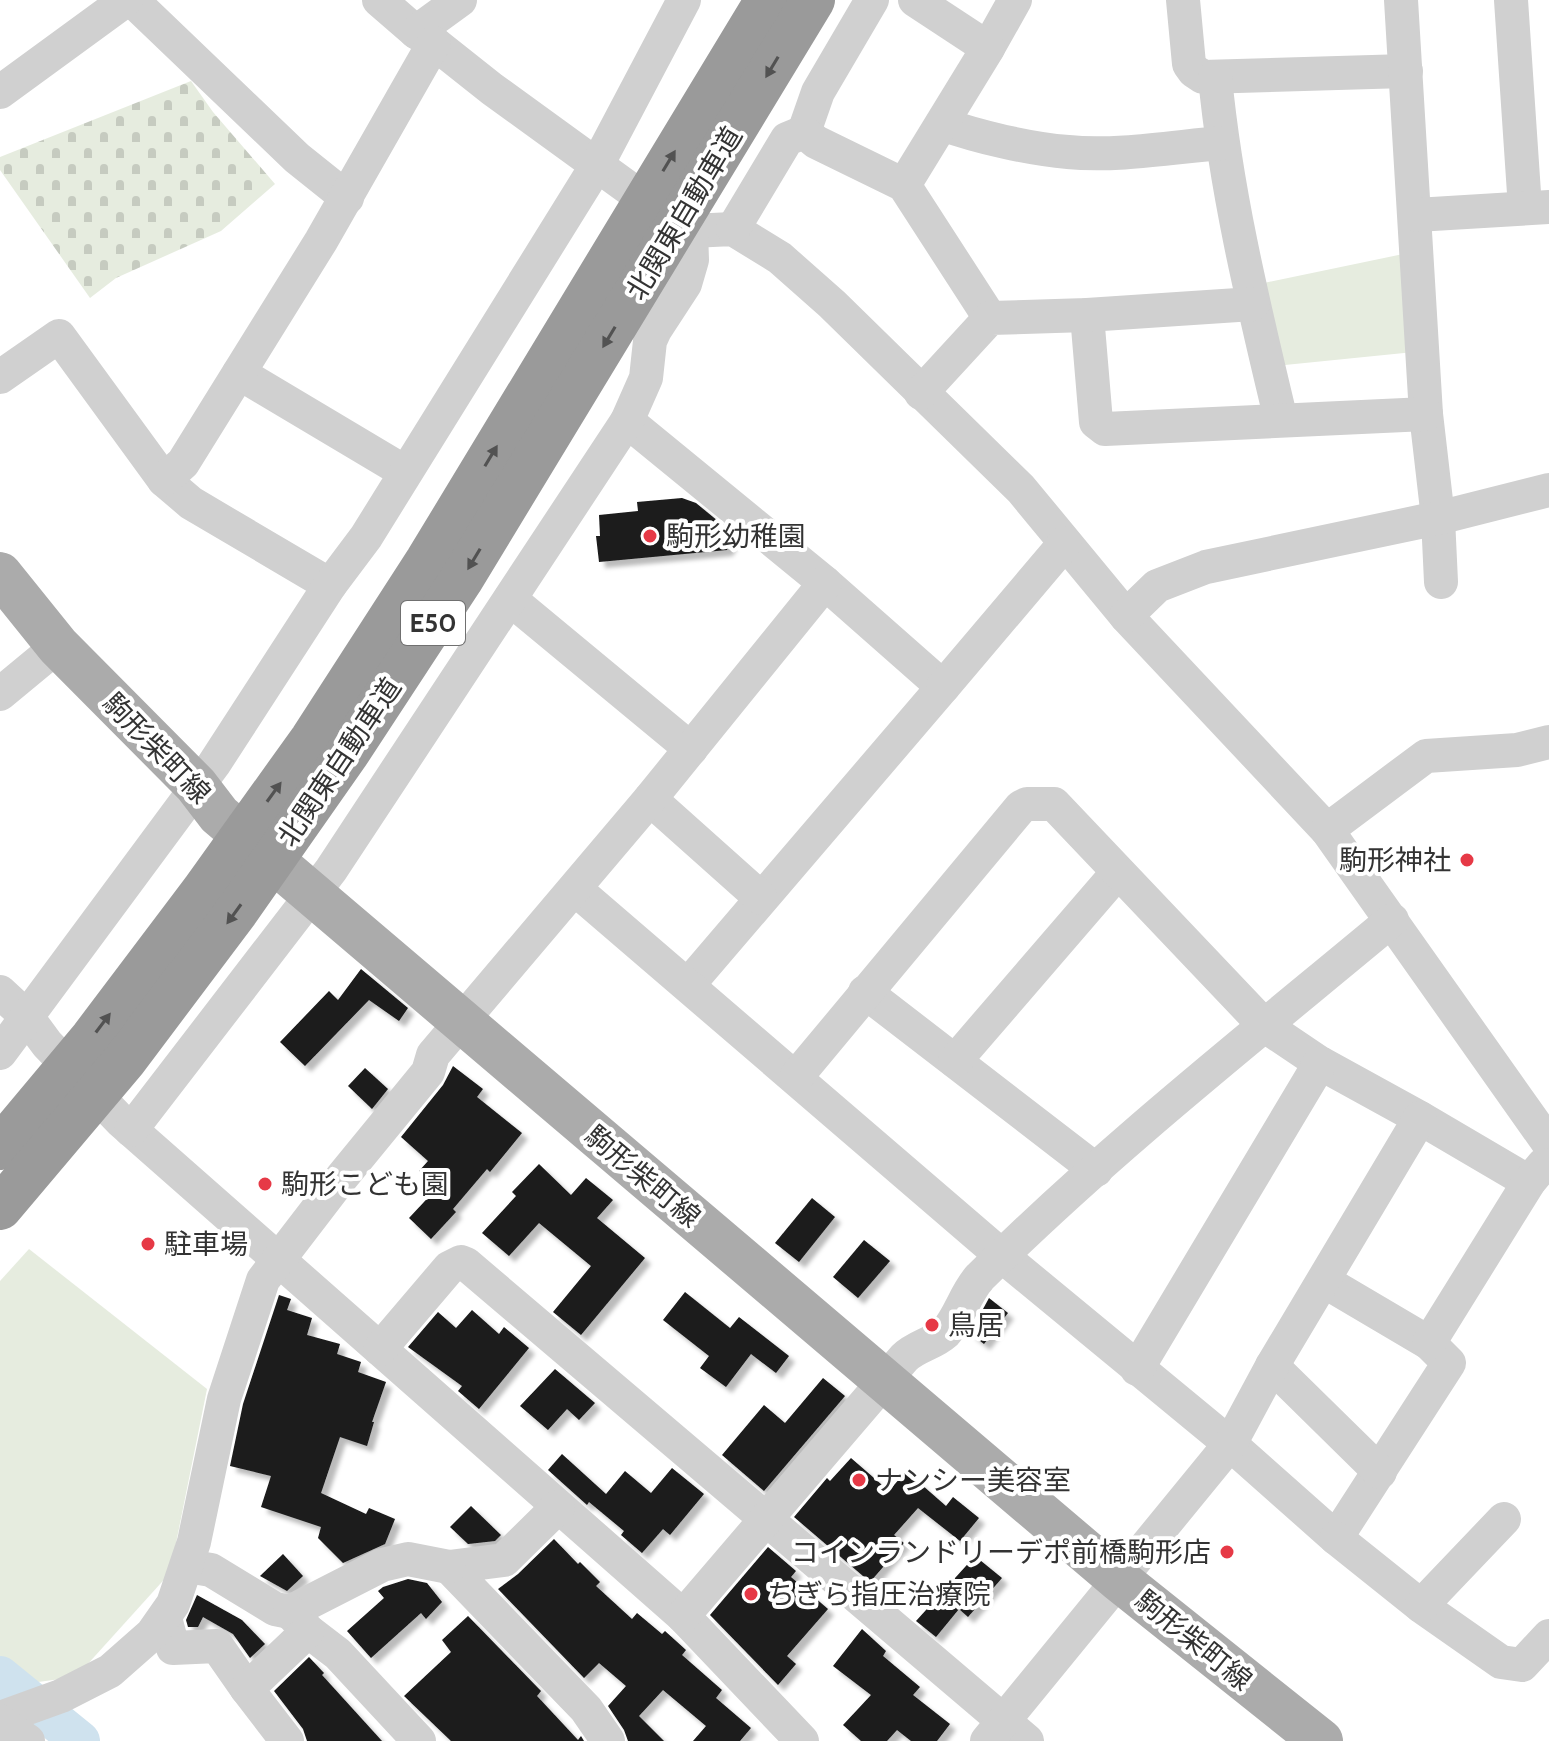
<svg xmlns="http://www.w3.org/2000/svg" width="1549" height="1741" viewBox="0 0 1549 1741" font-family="Cabin,'Noto Sans JP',sans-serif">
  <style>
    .cemetery { fill: url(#cemetery-stones) }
    .green { fill: #e6ecdf }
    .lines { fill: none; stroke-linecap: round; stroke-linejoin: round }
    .river { stroke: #cfe2ee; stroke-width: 40 }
    .building { fill: #1a1a1a; filter: url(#shadow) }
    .minor { stroke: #d0d0d0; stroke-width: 34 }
    .major { stroke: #ababab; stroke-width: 44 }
    .highway { stroke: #9a9a9a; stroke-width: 44 }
    .oneway { fill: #525252 }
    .poi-dot { fill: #e63946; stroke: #fff; stroke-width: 3 }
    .labels { text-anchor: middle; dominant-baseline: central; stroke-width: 8; stroke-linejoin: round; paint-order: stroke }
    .shield { fill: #fff; stroke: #707070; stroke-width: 2 }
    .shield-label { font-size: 26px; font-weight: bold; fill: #333 }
    .street-label { font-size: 28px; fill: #333; stroke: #fff }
    .poi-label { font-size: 28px; fill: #333; stroke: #fff; text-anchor: start }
  </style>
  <defs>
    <pattern id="cemetery-stones" width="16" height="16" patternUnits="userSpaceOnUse" patternTransform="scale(2)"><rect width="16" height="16" fill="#e6ecdf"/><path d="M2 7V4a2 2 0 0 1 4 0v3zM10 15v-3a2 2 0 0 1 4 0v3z" fill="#c6cbc0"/></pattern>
    <filter id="shadow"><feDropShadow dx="6" dy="6" stdDeviation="2" flood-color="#0004"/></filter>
  </defs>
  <rect width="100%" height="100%" fill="#fff"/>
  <!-- cemetery -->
  <polygon class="cemetery" points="191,81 213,112 275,184 221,231 116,278 90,298 0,170 0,157"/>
  <!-- green -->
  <g class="green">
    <polygon points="1408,253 1414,352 1275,366 1259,284"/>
    <polygon points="29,1249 207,1389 170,1573 76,1677 38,1682 0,1656 0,1281"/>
  </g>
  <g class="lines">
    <!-- river -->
    <polyline class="river" points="0,1676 80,1741"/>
  </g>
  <!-- building -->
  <g class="building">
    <polygon points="682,498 696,503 735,535 727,550 599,562 596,536 600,536 599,515 638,511 637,502"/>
    <polygon points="361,969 408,1008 399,1021 369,1000 305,1066 280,1042 329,991 338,1000"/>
    <polygon points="453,1066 483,1089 477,1097 522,1133 490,1172 487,1169 453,1209 456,1212 431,1239 409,1218 438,1187 419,1171 428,1161 401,1137 443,1085"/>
    <polygon points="365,1068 388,1089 372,1109 348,1086"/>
    <polygon points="539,1164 571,1195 586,1178 613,1200 597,1218 645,1258 581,1335 553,1312 591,1266 539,1223 509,1256 482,1233 516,1196 512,1192"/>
    <polygon points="812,1198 835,1217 799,1262 775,1243"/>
    <polygon points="864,1240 890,1261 858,1298 833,1277"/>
    <polygon points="685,1292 730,1328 739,1317 789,1356 776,1373 751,1354 726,1387 700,1368 709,1356 663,1320"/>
    <polygon points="279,1295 291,1299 287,1310 312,1318 307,1335 340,1344 337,1354 361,1362 358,1372 386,1382 372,1422 374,1422 367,1446 340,1437 321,1493 366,1514 369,1508 395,1519 385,1544 343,1563 318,1538 321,1527 261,1507 271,1476 230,1466 243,1404"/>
    <polygon points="989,1298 1008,1313 984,1344 970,1333"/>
    <polygon points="472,1310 499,1334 504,1327 529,1348 479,1409 458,1391 462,1386 408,1347 438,1312 456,1328"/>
    <polygon points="555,1369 595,1403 579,1420 567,1409 548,1430 520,1406"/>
    <polygon points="823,1378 845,1396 764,1491 722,1455 764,1405 785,1423"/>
    <polygon points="562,1454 606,1494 625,1471 651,1493 672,1468 704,1494 670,1535 663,1529 642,1553 621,1535 624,1531 589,1502 587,1505 548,1470"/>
    <polygon points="851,1458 889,1491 906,1471 946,1506 953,1497 979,1518 960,1541 918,1508 894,1535 904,1543 870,1582 794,1517 827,1478 830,1481"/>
    <polygon points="471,1506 501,1535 495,1541 468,1544 450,1527"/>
    <polygon points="554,1539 578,1564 580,1562 600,1582 596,1586 632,1619 637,1613 662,1634 665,1631 686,1650 682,1655 722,1690 716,1698 751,1728 740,1741 693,1741 706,1726 663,1690 639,1716 664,1741 628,1741 624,1730 608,1706 626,1686 599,1663 584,1678 498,1589 518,1574"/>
    <polygon points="768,1547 796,1571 791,1577 828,1609 787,1656 796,1664 778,1685 710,1615"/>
    <polygon points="283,1554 303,1576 287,1591 260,1576"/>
    <polygon points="975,1556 1002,1578 968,1617 959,1609 936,1637 916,1621"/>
    <polygon points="408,1579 427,1583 442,1602 426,1619 421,1613 371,1658 347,1631 384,1598 378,1591 383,1587"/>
    <polygon points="197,1595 242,1620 265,1644 250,1658 233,1634 203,1617 198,1627 188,1627 186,1620"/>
    <polygon points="468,1616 541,1691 537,1696 578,1740 581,1736 584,1741 451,1741 404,1696 451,1652 442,1640"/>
    <polygon points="862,1629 886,1651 883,1656 920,1687 913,1695 950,1724 937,1741 911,1741 897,1730 887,1741 861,1741 843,1725 871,1695 833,1666"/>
    <polygon points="309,1657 324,1673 322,1675 382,1741 307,1741 303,1729 274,1691"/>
  </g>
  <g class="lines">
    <!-- minor -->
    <g class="minor">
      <polyline points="132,0 297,158 347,198"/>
      <polyline points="379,0 416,32 434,43 492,89 685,229 691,231 733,229 780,258 832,304 1021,489 1126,616 1327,830 1549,1144"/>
      <polyline points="1183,0 1189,64 1194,71 1203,77 1406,71"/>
      <polyline points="1401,0 1426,414 1438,518 1441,582"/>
      <polyline points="1511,0 1525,208"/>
      <polyline points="416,32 460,0"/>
      <polyline points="988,48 1015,0"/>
      <path d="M1215,77C1226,193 1254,307 1281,420"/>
      <polyline points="0,92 126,0"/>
      <path d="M942,124C978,137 1030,149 1068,152C1115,157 1174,147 1221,143"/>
      <polyline points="804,132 818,92 872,0"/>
      <polyline points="904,185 988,48 915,0"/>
      <polyline points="1416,215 1549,207"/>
      <polyline points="733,229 787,139 804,132 816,142 904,185 990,318"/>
      <polyline points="1087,315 1096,422 1105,429 1426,414"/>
      <polyline points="239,373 405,472"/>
      <polyline points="0,377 59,336 164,480 191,503 330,585"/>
      <polyline points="921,393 990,318 1087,315 1253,304"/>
      <polyline points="627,421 825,583 943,687 688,985"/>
      <polyline points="164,480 183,463 321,241 434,43"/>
      <polyline points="510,599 691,749"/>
      <polyline points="1126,616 1157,586 1206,567 1438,518 1549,490"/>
      <polyline points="943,687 1065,543"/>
      <polyline points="0,694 58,646"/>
      <polyline points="650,799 761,898"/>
      <polyline points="1327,830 1426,756 1517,750 1549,742"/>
      <polyline points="575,889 1002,1256 1230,1444 1336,1538 1449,1363 1429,1343 1324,1281"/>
      <polyline points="0,992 27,1017 47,1044 121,1121 683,1616 802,1741"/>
      <polyline points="865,992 1096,1170"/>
      <polyline points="0,1053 214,764 330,585 366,537 597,165 684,0"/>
      <polyline points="955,1061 1118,872"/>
      <polyline points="796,1077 1021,807 1027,804 1054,804 1265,1026 1320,1063 1420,1118 1529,1182"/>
      <polyline points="131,1130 331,870 627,421 646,378 650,341 655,330 685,284 692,260 691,231"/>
      <polyline points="1429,1343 1529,1182 1543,1165"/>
      <polyline points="380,1349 449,1268 461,1262 466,1264 1027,1741"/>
      <polyline points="1272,1366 1380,1472"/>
      <polyline points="1137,1369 1320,1063"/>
      <polyline points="558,1507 504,1560 449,1567 586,1709 608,1741"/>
      <polyline points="1336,1538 1421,1606 1501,1662 1522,1665 1549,1636"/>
      <polyline points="187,1566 211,1570 275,1609 290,1612 382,1565 408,1559 449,1567"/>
      <polyline points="1421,1606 1504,1519"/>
      <polyline points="290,1612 308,1631 338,1654 419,1741"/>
      <path d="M683,1616L904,1358C916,1346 933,1344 945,1333C960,1317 965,1293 980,1277C1108,1150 1254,1035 1392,920"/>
      <polyline points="165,1618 173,1648 217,1646 247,1689"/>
      <polyline points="0,1718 61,1696 110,1671 152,1634 173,1604 194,1542 224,1399 263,1280 342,1177 428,1072 433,1055 650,799 825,583"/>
      <polyline points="0,1721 28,1741"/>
      <polyline points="287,1741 247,1689 308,1631"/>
      <polyline points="987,1741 1230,1444 1272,1366 1420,1118"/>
    </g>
    <!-- major -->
    <polyline class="major" points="0,574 58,646 196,785 219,815 1118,1579 1321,1741"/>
    <!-- highway -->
    <g class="highway">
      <polyline points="0,1148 92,1038 203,891 312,739 427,561 767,0"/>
      <polyline points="0,1208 125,1060 237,911 347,754 461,580 813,0"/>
    </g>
  </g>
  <!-- one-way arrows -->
  <defs><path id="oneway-solid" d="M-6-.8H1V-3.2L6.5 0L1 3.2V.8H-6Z" transform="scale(2)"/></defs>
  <g class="oneway">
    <use href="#oneway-solid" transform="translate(772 67) rotate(121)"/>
    <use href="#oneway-solid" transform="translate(669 161) rotate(-59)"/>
    <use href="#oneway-solid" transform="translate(609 337) rotate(121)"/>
    <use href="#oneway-solid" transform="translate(491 456) rotate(-59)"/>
    <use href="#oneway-solid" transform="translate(474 559) rotate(121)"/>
    <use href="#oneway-solid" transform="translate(274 792) rotate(-54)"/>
    <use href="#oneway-solid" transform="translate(234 914) rotate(126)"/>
    <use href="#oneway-solid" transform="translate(103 1023) rotate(-53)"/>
  </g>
  <!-- markers -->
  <g class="poi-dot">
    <circle cx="650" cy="536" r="8"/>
    <circle cx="1467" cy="860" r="8"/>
    <circle cx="265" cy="1184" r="8"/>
    <circle cx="148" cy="1244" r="8"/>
    <circle cx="932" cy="1325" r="8"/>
    <circle cx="859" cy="1480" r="8"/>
    <circle cx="1227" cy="1552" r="8"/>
    <circle cx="751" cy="1594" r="8"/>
  </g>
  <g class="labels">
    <!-- shield labels -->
    <rect class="shield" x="401" y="601" width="64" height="44" rx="6"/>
    <g class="shield-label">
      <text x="433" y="623">E50</text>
    </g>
    <!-- street labels -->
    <g class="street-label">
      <text transform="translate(684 213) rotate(-59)">北関東自動車道</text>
      <text transform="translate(157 748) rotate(46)">駒形柴町線</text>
      <text transform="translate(339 762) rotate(-56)">北関東自動車道</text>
      <text transform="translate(643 1176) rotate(40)">駒形柴町線</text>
      <text transform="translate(1194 1640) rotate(39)">駒形柴町線</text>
    </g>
    <!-- poi labels -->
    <g class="poi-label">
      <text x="666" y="536">駒形幼稚園</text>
      <text x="1451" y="860" text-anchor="end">駒形神社</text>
      <text x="281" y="1184">駒形こども園</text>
      <text x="164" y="1244">駐車場</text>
      <text x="948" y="1325">鳥居</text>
      <text x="875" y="1480">ナンシー美容室</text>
      <text x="1211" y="1552" text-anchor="end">コインランドリーデポ前橋駒形店</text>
      <text x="767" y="1594">ちぎら指圧治療院</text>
    </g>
  </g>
</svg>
